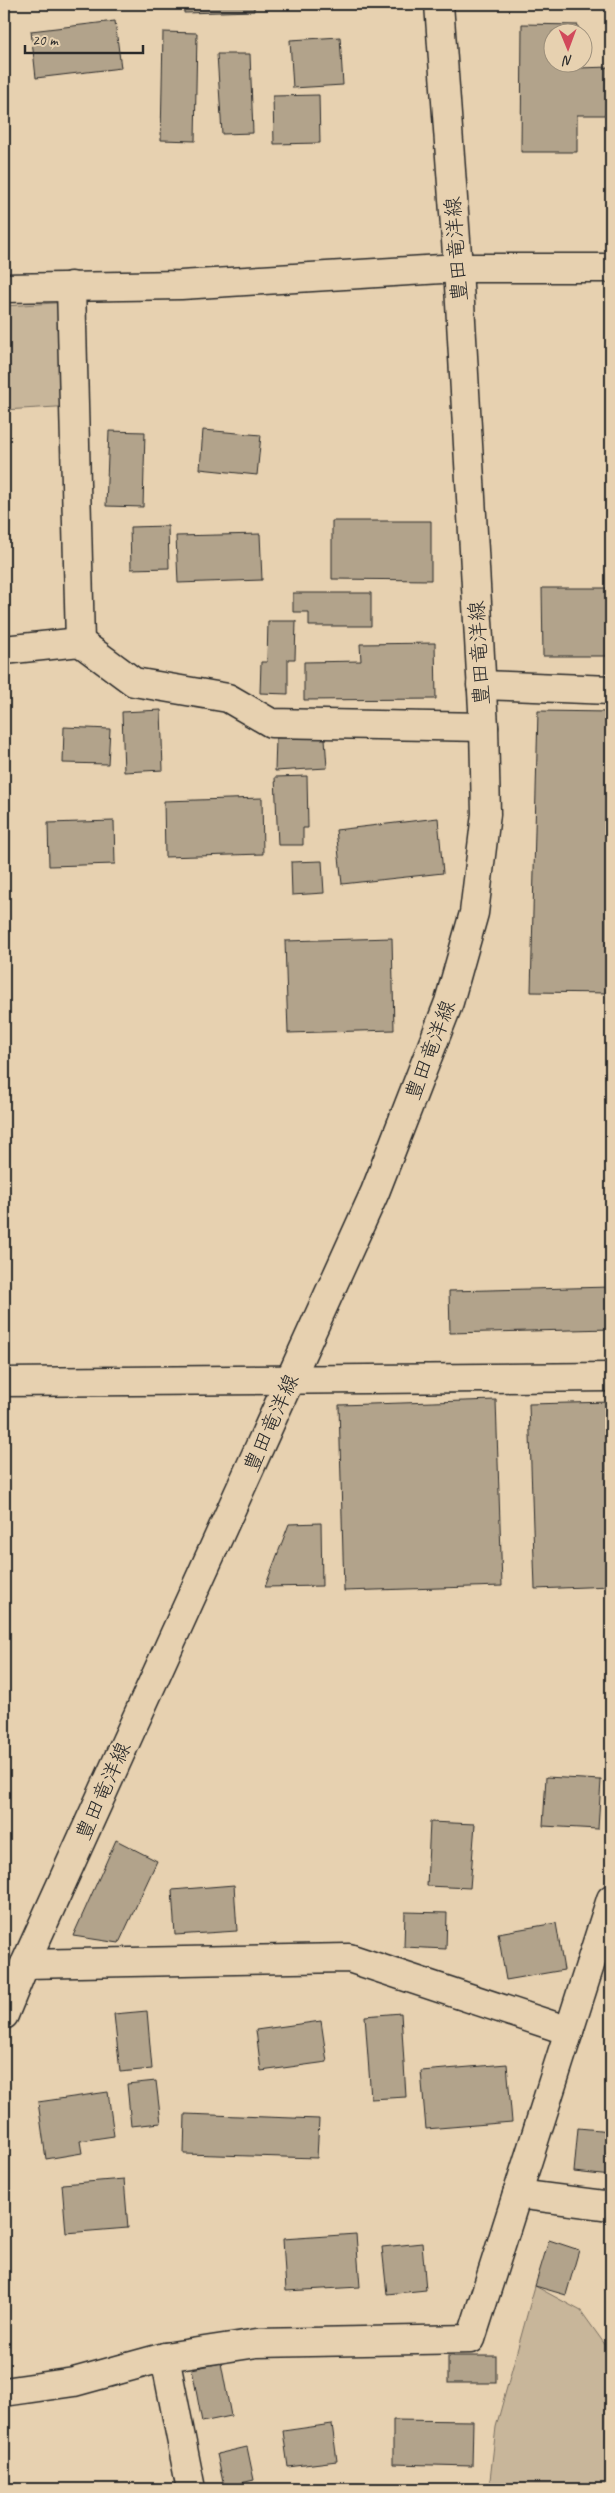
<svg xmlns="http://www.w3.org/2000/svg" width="615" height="2493" viewBox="0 0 615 2493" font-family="Caveat,'Klee One',sans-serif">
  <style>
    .green { fill: #c8b69a; stroke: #7a7062 }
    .building { fill: #b2a38b; stroke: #2b2b2b }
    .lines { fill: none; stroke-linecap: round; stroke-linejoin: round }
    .minor-casing { stroke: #2b2b2b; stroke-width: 31 }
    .tertiary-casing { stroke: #2b2b2b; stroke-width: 31 }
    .secondary-casing { stroke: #2b2b2b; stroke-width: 31 }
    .minor { stroke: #e7d1b0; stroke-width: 28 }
    .tertiary { stroke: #e7d1b0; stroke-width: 28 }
    .secondary { stroke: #e7d1b0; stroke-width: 28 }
    .labels { text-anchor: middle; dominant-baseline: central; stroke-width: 4.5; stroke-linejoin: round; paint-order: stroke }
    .street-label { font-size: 21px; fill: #2b2b2b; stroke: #e7d1b0 }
  </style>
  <rect width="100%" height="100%" fill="#e7d1b0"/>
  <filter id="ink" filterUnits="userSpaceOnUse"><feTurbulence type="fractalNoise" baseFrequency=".02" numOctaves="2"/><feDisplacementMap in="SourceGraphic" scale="10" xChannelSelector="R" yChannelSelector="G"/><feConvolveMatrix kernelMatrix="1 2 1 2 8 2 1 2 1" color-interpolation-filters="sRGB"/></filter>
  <g filter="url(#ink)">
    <!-- green -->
    <g class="green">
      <polygon points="72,302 74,406 4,410 4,306"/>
      <polygon points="535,2286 581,2311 611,2353 611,2489 489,2489 496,2427"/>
    </g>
    <!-- building -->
    <g class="building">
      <polygon points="184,4 254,4 254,11 184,13"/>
      <polygon points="115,21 121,68 36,78 31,31"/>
      <polygon points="522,24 578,25 578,32 552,32 552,62 578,62 578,68 611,67 611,115 577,115 577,152 521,152"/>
      <polygon points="163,32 197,33 195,141 161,140"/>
      <polygon points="340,37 343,85 293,88 290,40"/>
      <polygon points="217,54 250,54 253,133 222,134"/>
      <polygon points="319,95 320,143 274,144 273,96"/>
      <polygon points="203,430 261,435 257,475 200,469"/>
      <polygon points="109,431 145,432 143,507 106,506"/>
      <polygon points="332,521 431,521 431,580 332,579"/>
      <polygon points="168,526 169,568 131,569 130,527"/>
      <polygon points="260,534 262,580 178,583 176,536"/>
      <polygon points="542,588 611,588 611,656 543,656"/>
      <polygon points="293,593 371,593 371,626 309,626 309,612 293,612"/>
      <polygon points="268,621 296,621 295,659 288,659 288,694 260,693 261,662 267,662"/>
      <polygon points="435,643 436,699 304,700 304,662 361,661 360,644"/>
      <polygon points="161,710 163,770 124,772 122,712"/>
      <polygon points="538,711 611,712 611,993 531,992"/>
      <polygon points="64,727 110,729 108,764 63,763"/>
      <polygon points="276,738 325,738 327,768 275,771"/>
      <polygon points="307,776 308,828 303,828 303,845 278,845 275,777"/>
      <polygon points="262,798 263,854 165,857 164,801"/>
      <polygon points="438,818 443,873 342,884 336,830"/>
      <polygon points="114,821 115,864 49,866 48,823"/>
      <polygon points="322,861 324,893 292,895 291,862"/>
      <polygon points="392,938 394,1030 288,1033 285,941"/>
      <polygon points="611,1287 611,1329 450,1333 449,1291"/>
      <polygon points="496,1400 502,1586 344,1591 339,1405"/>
      <polygon points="611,1402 611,1586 535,1589 529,1404"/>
      <polygon points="321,1523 322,1586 265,1587 289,1524"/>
      <polygon points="546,1777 601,1780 598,1829 543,1826"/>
      <polygon points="430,1822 475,1824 470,1888 427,1886"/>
      <polygon points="116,1840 157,1861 119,1943 73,1936"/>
      <polygon points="234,1885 237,1931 175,1935 172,1890"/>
      <polygon points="405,1912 447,1913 446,1949 404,1947"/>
      <polygon points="556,1923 564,1970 506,1980 498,1933"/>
      <polygon points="147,2011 152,2069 120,2072 114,2014"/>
      <polygon points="401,2013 406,2097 371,2099 365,2016"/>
      <polygon points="321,2021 327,2062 261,2071 256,2030"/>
      <polygon points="507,2064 512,2122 426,2129 421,2071"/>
      <polygon points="156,2081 161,2123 131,2126 127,2084"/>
      <polygon points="108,2092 114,2136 80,2141 82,2153 46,2159 38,2102"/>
      <polygon points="185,2114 319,2119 317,2158 184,2154"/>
      <polygon points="578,2128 611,2131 611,2176 574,2172"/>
      <polygon points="124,2179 128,2228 66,2233 62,2184"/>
      <polygon points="356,2234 360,2287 286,2291 283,2239"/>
      <polygon points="549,2240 579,2250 566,2295 535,2286"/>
      <polygon points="422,2243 426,2290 387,2294 382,2247"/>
      <rect x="448" y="2356" width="48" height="27"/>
      <polygon points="221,2363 231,2416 202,2422 192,2369"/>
      <polygon points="393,2420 473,2421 472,2466 393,2464"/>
      <polygon points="332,2424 337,2461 288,2467 283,2431"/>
      <polygon points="247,2447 254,2480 224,2487 217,2454"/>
    </g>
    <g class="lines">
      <!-- minor casing -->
      <g class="minor-casing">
        <g id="minor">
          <polyline points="71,286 80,642"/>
          <polyline points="4,288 181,285 458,268"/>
          <polyline points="4,650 80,642 134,682 228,698 271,723 484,727"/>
          <polyline points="481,685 611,690"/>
          <polyline points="4,1382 611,1377"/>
          <polyline points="25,1964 349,1958 569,2031"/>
          <polyline points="517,2194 611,2206"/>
          <polyline points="165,2357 191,2489"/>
          <polyline points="4,2392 74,2382 165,2357 257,2343 471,2339 611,1899"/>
        </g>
      </g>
      <!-- tertiary casing -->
      <g class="tertiary-casing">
        <polyline id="tertiary" points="458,268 611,268"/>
      </g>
      <!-- secondary casing -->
      <g class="secondary-casing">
        <polyline id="secondary" points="4,2015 25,1964 375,1192 449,1002 474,913 486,814 484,727 458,268 439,4"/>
      </g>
      <!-- minor -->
      <use href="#minor" class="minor"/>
      <!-- tertiary -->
      <use href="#tertiary" class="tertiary"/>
      <!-- secondary -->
      <use href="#secondary" class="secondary"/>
    </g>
  </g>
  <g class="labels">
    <!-- street labels -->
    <g class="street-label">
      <text transform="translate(456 249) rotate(-94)">豊田竜洋線</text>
      <text transform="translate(479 653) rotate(-93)">豊田竜洋線</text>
      <text transform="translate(430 1050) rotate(-69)">豊田竜洋線</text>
      <text transform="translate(271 1423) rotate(-66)">豊田竜洋線</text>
      <text transform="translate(103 1791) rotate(-66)">豊田竜洋線</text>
    </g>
  </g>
  <!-- margin -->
  <rect width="615" height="2493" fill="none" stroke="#e7d1b0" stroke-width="20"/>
  <rect x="10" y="10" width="595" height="2473" fill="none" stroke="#2b2b2b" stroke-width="2" filter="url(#ink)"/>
  <!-- north arrow -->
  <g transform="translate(568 48) rotate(179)"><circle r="24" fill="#e7d1b0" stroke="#9c8f7b"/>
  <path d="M0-4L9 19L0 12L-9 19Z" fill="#d1495b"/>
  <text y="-8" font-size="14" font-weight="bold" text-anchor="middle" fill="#2b2b2b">N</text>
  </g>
  <!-- scale -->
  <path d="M25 45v8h118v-8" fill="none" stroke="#2b2b2b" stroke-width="2.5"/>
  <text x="32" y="45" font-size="15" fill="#2b2b2b" stroke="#e7d1b0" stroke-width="4" paint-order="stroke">20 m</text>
</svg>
